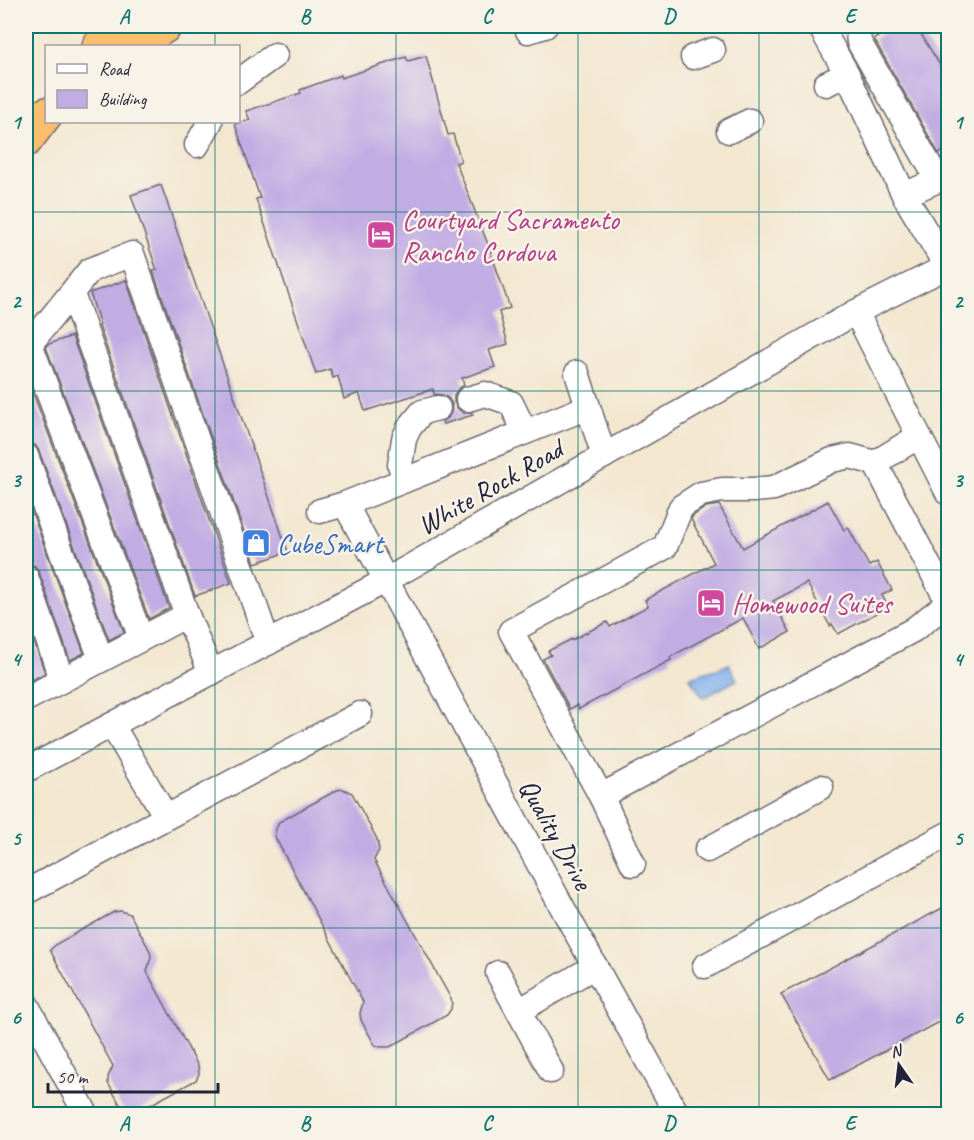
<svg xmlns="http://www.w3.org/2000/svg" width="974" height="1140" viewBox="0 0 974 1140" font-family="Caveat,sans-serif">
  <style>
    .water { fill: #81b0ec; stroke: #526994; stroke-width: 1.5 }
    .building { fill: #c1ace3 }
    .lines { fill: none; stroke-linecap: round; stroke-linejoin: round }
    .minor-casing { stroke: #6b676f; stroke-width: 27 }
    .highway-casing { stroke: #6b676f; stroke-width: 36 }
    .minor { stroke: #fff; stroke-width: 24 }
    .highway { stroke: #fbbd6e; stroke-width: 33 }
    .grid { fill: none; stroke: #0f766e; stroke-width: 1.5; stroke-opacity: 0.55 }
    .labels { text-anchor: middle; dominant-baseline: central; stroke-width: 5; stroke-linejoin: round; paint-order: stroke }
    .hotel-label { font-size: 28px; fill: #b23c85; stroke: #f7f3e8; text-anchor: start }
    .street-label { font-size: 28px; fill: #22223b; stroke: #f7f3e8 }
    .shop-label { font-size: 28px; fill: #366cbe; stroke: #f7f3e8; text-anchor: start }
    .neatline { fill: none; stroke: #0f766e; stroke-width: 2 }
    .grid-label { font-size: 20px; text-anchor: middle; font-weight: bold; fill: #0f766e }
  </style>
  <rect width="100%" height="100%" fill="#f7f3e8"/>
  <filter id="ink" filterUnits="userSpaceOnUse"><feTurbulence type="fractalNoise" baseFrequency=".0167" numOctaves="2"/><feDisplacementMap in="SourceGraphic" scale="12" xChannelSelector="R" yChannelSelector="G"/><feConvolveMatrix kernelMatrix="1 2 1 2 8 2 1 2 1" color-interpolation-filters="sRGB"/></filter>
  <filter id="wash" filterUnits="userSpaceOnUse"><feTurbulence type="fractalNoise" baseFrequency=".008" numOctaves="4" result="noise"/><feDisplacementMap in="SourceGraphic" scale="24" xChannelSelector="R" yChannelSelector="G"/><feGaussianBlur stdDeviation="1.35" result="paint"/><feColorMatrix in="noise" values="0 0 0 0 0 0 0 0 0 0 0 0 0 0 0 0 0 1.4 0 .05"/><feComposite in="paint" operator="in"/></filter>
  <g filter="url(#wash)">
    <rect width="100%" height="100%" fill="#f3e7d0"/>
    <!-- water -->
    <path class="water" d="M729,664L737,680L703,698L690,678C703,671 716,671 729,664Z"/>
    <g id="blocks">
      <!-- building -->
      <g class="building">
        <polygon points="897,26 916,26 948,78 948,148 939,154 874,39"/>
        <polygon points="426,56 448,135 453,134 461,161 456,163 489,247 510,308 499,312 508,344 489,350 495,367 462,378 464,385 458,389 454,395 454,402 458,409 464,413 472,413 473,415 443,424 442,421 448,418 451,412 452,404 448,398 442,395 434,394 433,389 365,411 359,393 344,399 338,376 333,378 330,369 316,374 256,199 260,198 235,124 250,120 246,111 301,93 300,90 341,75 341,78 406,57 408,61"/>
        <polygon points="161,185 288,552 255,563 153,271 157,270 131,195"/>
        <polygon points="126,280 231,583 195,596 99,326 100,325 90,293"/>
        <polygon points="72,336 169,608 149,619 46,347 49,344"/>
        <polygon points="28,380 124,632 109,640 39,451 35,445 26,442 26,381"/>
        <polygon points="26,496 84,653 70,660 39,572 35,566 26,563"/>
        <polygon points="828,501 844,530 848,527 869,566 877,562 892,590 882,595 888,607 838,634 832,624 830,626 807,583 773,601 790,632 759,649 743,618 670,657 671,660 579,709 577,705 570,709 543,659 551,655 548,651 572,639 572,640 607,622 610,627 648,606 645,600 714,563 691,519 693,516 706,507 719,505 743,548"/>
        <polygon points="26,619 45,673 32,680 26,661"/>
        <polygon points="343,789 352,793 377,839 379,850 374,860 450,997 452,1002 451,1009 447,1015 390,1047 380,1047 375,1045 361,1020 360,1013 363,1002 275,837 275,832 279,822 337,790"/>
        <polygon points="948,905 948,1017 830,1080 781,994"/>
        <polygon points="121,911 130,914 150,951 151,957 147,972 198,1066 199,1074 196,1080 137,1112 128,1111 122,1108 108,1083 108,1077 113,1066 50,950 58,943 114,912"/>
      </g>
    </g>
  </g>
  <g filter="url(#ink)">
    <use href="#blocks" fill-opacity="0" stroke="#6b676f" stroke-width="1.5"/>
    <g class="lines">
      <!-- minor casing -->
      <g class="minor-casing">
        <g id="minor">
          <polyline points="526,26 528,31 545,26"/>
          <polyline points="820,26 847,74 904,195 947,267"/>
          <polyline points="857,26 859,42 938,180 904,195"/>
          <polyline points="693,57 713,50"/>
          <polyline points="238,82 275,55"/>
          <polyline points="826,84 847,74"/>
          <polyline points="729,131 750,121"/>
          <polyline points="197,145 210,122"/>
          <polyline points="72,294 187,615"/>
          <polyline points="856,312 948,493"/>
          <polyline points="30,344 141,638"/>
          <polyline points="26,349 90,270 132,254 268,643"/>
          <polyline points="577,373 604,456"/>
          <polyline points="468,399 485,394 511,403 525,432"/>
          <polyline points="919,436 875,463 948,602"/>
          <polyline points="26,456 101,659"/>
          <polyline points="405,480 400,465 404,439 409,428 422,412 438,408"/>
          <polyline points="345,504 561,905 677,1114"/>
          <polyline points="320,511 345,504 588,407"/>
          <polyline points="26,577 62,680"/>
          <polyline points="26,699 187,615 211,673"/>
          <polyline points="112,725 166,817"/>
          <polyline points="26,770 385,581 856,312 948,266"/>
          <polyline points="601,796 511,631 665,547 681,507 701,494 722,490 754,490 774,488 832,460 850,456 875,463"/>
          <polyline points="707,850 821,787"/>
          <polyline points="633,864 601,796 913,630 948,603"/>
          <polyline points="26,892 360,714"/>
          <polyline points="705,966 948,834"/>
          <polyline points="498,973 551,1071"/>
          <polyline points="26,1004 86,1114"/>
          <polyline points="519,1011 595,966"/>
        </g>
      </g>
      <!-- highway casing -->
      <g class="highway-casing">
        <g id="highway">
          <polyline points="99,46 115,26"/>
          <polyline points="133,46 165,26"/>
          <polyline points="26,140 46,114"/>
        </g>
      </g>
      <!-- minor -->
      <use href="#minor" class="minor"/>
      <!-- highway -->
      <use href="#highway" class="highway"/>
    </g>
  </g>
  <!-- grid -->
  <path class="grid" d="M215,26V46M396,26V1114M578,26V1114M759,26V1114M215,122V1114M26,212H948M26,391H948M26,570H948M26,749H948M26,928H948"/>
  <!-- icons -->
  <defs>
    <g id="hotel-square" transform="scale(1.5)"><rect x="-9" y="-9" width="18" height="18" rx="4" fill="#d1479c" stroke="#f7f3e8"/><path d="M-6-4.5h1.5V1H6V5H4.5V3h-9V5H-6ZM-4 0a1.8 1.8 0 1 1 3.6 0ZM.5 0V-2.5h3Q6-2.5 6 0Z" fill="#fff"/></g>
    <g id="shop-square" transform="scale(1.5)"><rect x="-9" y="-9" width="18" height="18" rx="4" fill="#3f7fe0" stroke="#f7f3e8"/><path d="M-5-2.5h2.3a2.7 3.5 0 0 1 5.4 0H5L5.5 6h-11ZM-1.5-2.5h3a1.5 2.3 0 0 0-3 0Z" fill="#fff"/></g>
  </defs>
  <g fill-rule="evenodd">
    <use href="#hotel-square" x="381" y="235"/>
    <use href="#shop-square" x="256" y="543"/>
    <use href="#hotel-square" x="711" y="603"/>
  </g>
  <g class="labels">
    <!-- hotel labels -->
    <g class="hotel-label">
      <text x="402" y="219">Courtyard Sacramento<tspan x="402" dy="32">Rancho Cordova</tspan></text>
      <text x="732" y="603">Homewood Suites</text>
    </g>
    <!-- street labels -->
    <g class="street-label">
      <text transform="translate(490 487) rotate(-30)">White Rock Road</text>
      <text transform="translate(556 834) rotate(61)">Quality Drive</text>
    </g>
    <!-- shop labels -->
    <g class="shop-label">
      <text x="277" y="543">CubeSmart</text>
    </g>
  </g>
  <!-- margin -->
  <rect width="974" height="1140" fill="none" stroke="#f7f3e8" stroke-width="66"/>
  <!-- legend -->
  <rect x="45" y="45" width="195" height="78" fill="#f7f3e8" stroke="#a29fa3" stroke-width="1.5"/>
  <rect x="57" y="64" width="30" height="9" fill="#ffffff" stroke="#a29fa3" stroke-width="1.5"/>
  <text x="99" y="75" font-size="18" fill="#22223b">Road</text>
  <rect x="57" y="90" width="30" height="18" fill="#c1ace3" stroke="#a29fa3" stroke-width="1.5"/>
  <text x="99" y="105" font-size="18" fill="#22223b">Building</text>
  <!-- north arrow -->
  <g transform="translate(899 1065) rotate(346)" stroke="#f7f3e8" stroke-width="4.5" paint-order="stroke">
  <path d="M0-4.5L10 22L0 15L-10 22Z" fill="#22223b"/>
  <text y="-9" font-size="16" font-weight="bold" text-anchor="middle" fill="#22223b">N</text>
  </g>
  <!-- scale -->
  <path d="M48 1083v9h170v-9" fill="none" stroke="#22223b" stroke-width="3"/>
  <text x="57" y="1083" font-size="18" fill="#22223b" stroke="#f7f3e8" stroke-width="4.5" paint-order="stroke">50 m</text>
  <rect x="33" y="33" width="908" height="1074" class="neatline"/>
  <g class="grid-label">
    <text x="124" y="23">A</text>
    <text x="305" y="23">B</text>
    <text x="487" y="23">C</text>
    <text x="669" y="23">D</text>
    <text x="850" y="23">E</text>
    <text x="16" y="129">1</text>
    <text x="958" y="129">1</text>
    <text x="16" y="308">2</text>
    <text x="958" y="308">2</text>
    <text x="16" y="487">3</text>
    <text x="958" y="487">3</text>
    <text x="16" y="666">4</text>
    <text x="958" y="666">4</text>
    <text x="16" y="845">5</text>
    <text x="958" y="845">5</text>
    <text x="16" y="1024">6</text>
    <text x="958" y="1024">6</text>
    <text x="124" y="1130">A</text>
    <text x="305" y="1130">B</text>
    <text x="487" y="1130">C</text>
    <text x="669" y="1130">D</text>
    <text x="850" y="1130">E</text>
  </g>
</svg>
